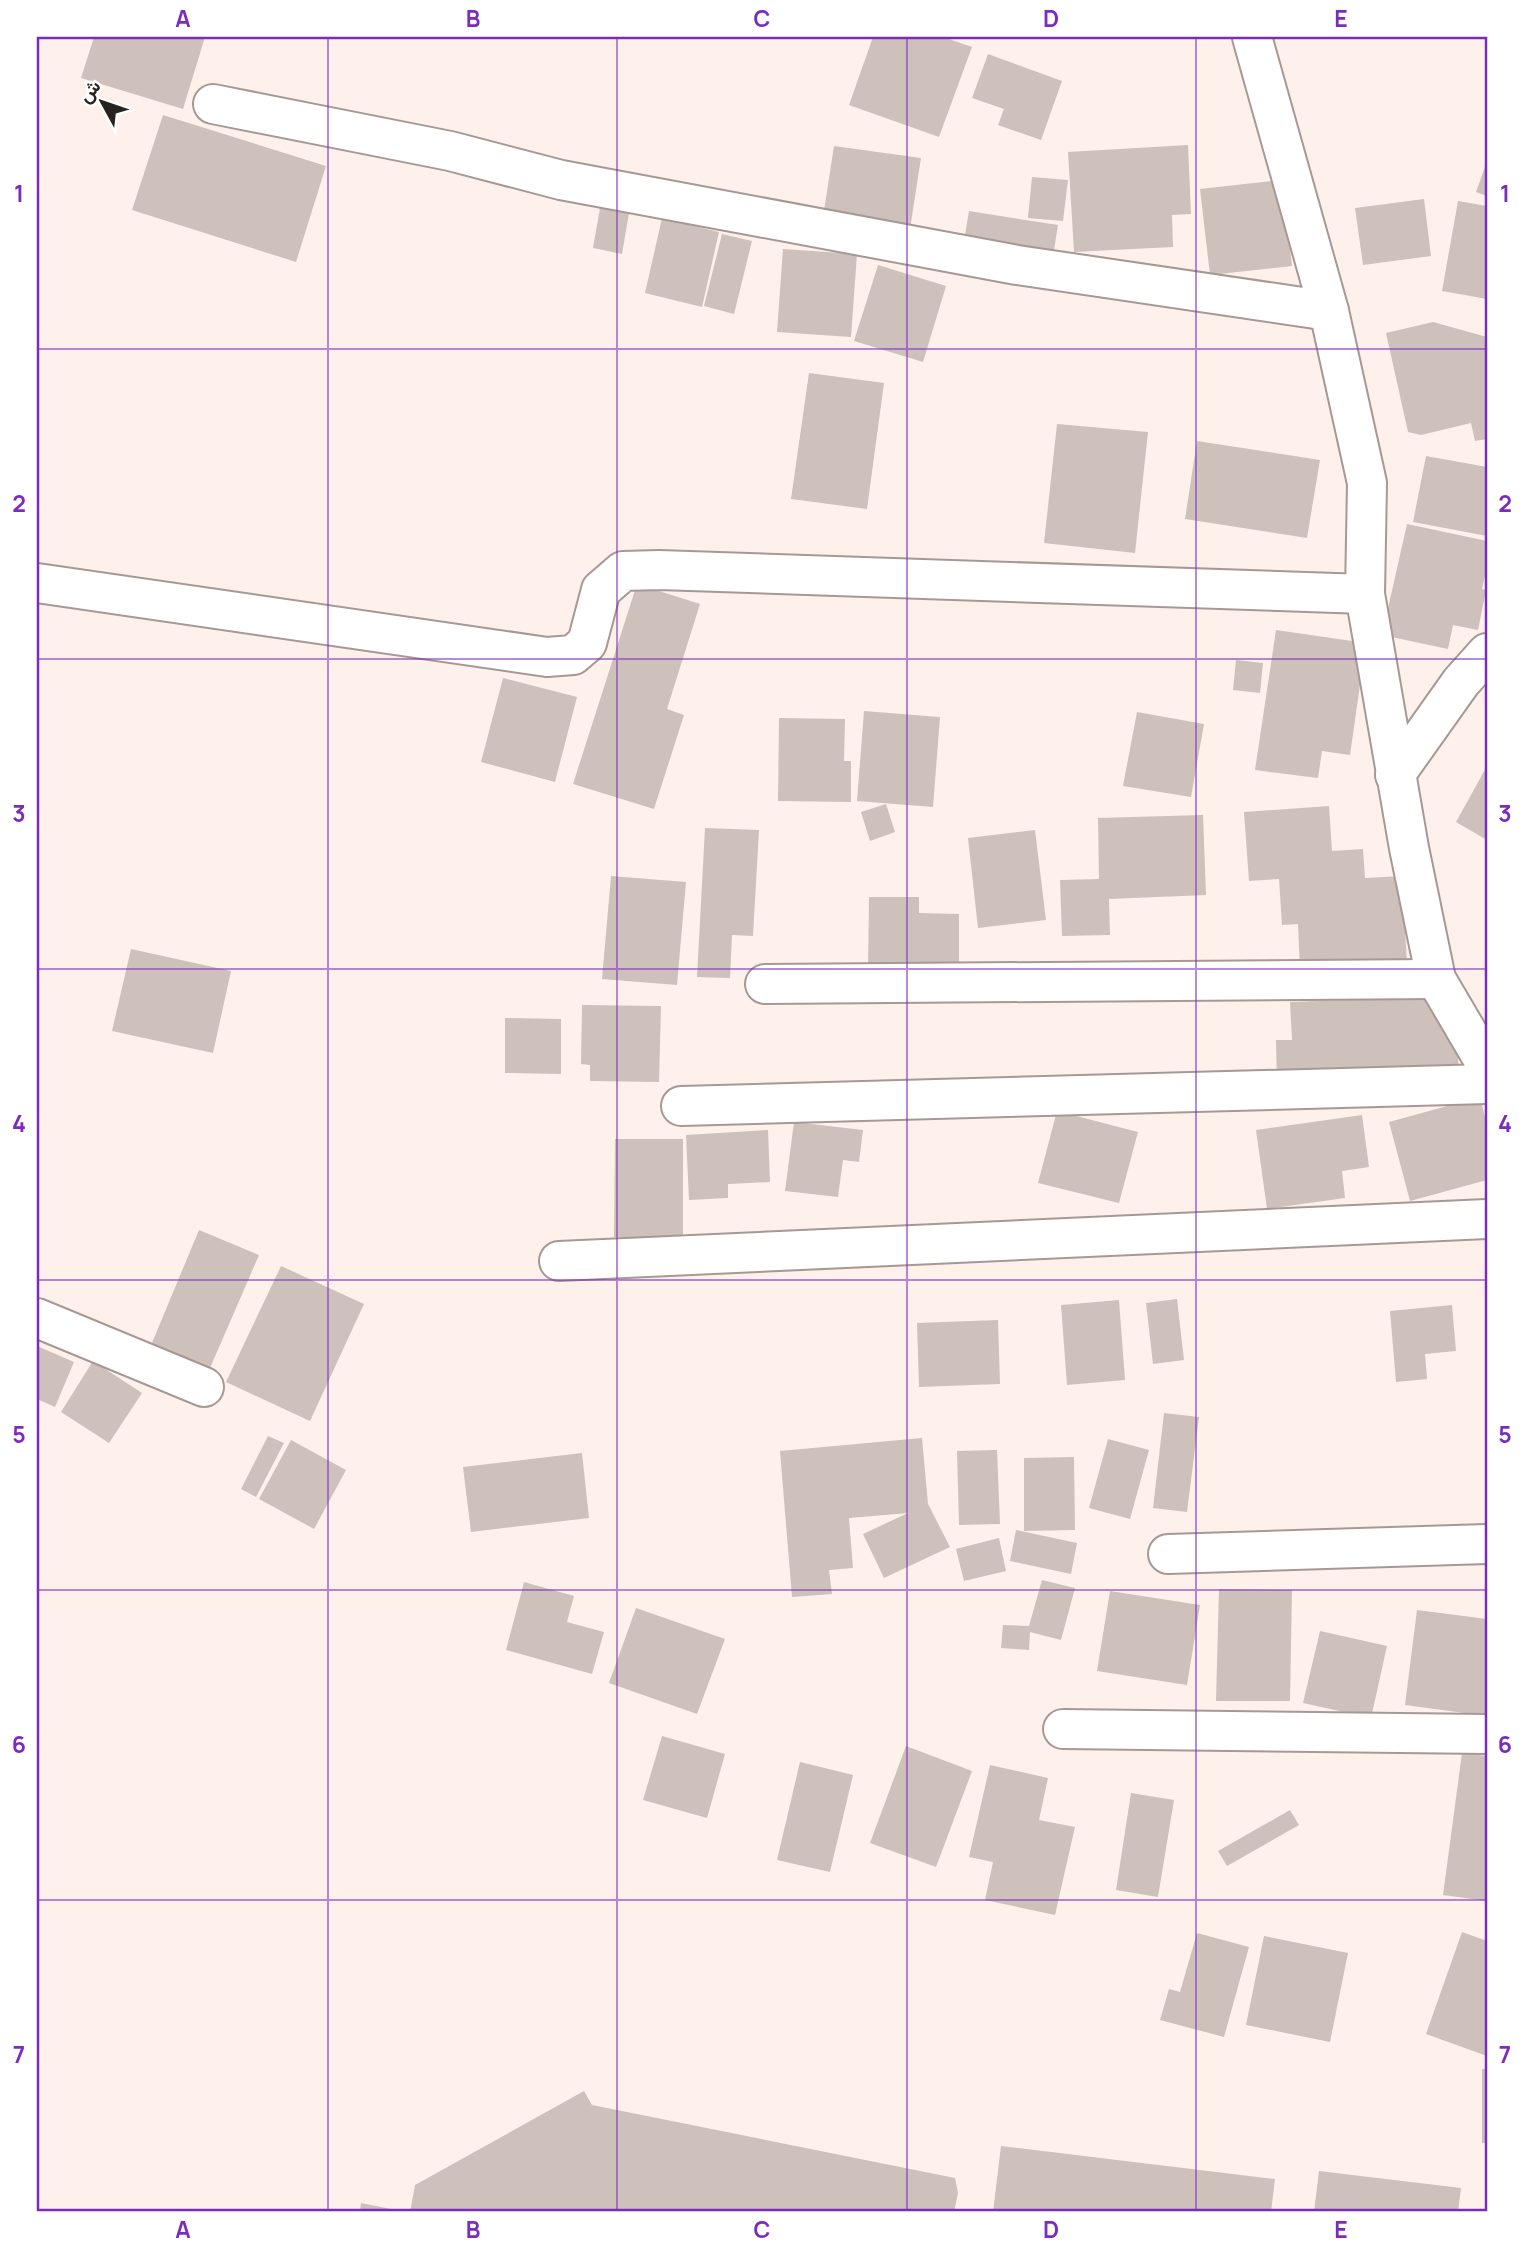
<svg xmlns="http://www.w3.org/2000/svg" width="1524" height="2249" viewBox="0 0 1524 2249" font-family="Manrope,Vazirmatn,sans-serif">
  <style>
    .building { fill: #cec0bb }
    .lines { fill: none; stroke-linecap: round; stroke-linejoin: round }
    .minor-casing { stroke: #a69994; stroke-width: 42 }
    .minor { stroke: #fff; stroke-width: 38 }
    .grid { fill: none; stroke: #7b2cbf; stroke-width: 2; stroke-opacity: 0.55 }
    .neatline { fill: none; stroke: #7b2cbf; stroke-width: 2.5 }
    .grid-label { font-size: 23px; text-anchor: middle; font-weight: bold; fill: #7b2cbf }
  </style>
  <rect width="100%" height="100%" fill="#fef0ea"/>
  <!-- building -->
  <g class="building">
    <polygon points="94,37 205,37 183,109 81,78"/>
    <polygon points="873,37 943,37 972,47 939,137 849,105"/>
    <polygon points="988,54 1062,81 1041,140 998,125 1004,109 972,98"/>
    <polygon points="163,115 326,166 296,262 132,210"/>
    <polygon points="1188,145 1191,214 1172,215 1173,247 1074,252 1068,152"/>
    <polygon points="834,146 921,158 910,229 823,217"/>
    <polygon points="1487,161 1487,196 1476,192"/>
    <polygon points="1032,177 1068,180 1063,221 1028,218"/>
    <polygon points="1282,180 1292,266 1210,275 1200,189"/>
    <polygon points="1424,199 1431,256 1363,265 1355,208"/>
    <polygon points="1458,201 1487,206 1487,299 1442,291"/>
    <polygon points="600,208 629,213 622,254 593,248"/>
    <polygon points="969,211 1058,225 1053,256 964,241"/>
    <polygon points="662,218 719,232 702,307 645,293"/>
    <polygon points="722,234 752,241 734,314 704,306"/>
    <polygon points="783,249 857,254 851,337 777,332"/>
    <polygon points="878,265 946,286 923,362 854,341"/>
    <polygon points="1433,322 1487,337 1487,439 1475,441 1471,423 1421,435 1408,432 1386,333"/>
    <polygon points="809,373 884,383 867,509 791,499"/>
    <polygon points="1057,424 1148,432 1135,553 1044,543"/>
    <polygon points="1197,441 1320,460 1307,538 1185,519"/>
    <polygon points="1426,456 1487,467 1487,536 1413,522"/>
    <polygon points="1407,524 1487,541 1487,567 1482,589 1486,590 1478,630 1453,625 1448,649 1382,635"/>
    <polygon points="637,584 700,604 667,709 684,715 654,809 573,784"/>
    <polygon points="1276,630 1366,643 1350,755 1322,751 1318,778 1255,770"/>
    <polygon points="1236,660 1263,663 1260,693 1233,690"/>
    <polygon points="503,678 577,697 555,782 481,762"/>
    <polygon points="864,711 940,717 933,807 857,801"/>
    <polygon points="1137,712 1204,724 1191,797 1123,786"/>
    <polygon points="779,718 845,719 844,761 851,761 851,802 778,801"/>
    <polygon points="1487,766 1487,840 1456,822"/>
    <polygon points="886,804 895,832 870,841 861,812"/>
    <polygon points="1329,806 1332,851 1363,849 1365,878 1402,876 1407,964 1300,971 1298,924 1282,925 1279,879 1249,881 1244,812"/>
    <polygon points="1203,815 1206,895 1109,899 1110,935 1062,936 1060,880 1099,879 1098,818"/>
    <polygon points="705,828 759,830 753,936 732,935 730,978 697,977"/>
    <polygon points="1035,830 1046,920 978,928 968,838"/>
    <polygon points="611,876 686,882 677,985 602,979"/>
    <polygon points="869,897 919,897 919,913 959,914 959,972 868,972"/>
    <polygon points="131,949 231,971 213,1053 112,1031"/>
    <polygon points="1456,996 1459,1079 1277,1087 1276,1040 1292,1040 1290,1002"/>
    <polygon points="582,1005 661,1006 659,1082 590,1081 590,1065 581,1064"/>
    <polygon points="505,1018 561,1019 561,1074 505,1073"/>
    <polygon points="1480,1097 1487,1125 1487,1180 1410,1201 1389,1122"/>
    <polygon points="1057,1111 1138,1132 1119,1203 1038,1183"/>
    <polygon points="1362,1115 1369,1167 1342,1171 1345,1198 1267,1209 1256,1130"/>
    <polygon points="794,1122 863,1130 859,1162 843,1160 838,1197 785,1191"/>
    <polygon points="768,1130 770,1182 728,1184 728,1198 689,1200 686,1135"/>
    <polygon points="615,1139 683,1139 683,1237 614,1237"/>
    <polygon points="199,1230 259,1255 207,1375 149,1350"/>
    <polygon points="281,1266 364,1304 310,1421 226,1382"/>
    <polygon points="1177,1299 1184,1360 1153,1364 1146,1303"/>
    <polygon points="1119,1300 1125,1380 1067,1385 1061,1305"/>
    <polygon points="1452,1305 1456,1351 1425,1354 1427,1379 1396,1382 1390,1311"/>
    <polygon points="998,1320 1000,1384 919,1387 917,1323"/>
    <polygon points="37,1346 74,1362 55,1407 37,1399"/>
    <polygon points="93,1361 142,1393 109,1443 61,1412"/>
    <polygon points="1164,1413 1199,1417 1187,1512 1153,1508"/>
    <polygon points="268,1436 284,1443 256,1497 241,1489"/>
    <polygon points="922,1438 928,1504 950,1547 884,1578 863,1534 908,1513 849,1518 853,1568 829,1570 832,1594 792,1597 780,1451"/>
    <polygon points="1108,1439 1149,1450 1130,1519 1089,1508"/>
    <polygon points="291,1440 346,1470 314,1529 259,1499"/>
    <polygon points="997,1450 1000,1524 959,1525 957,1451"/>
    <polygon points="582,1453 589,1518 471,1532 463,1467"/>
    <polygon points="1074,1457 1075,1530 1024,1531 1024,1458"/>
    <polygon points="1016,1530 1077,1543 1071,1574 1010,1561"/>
    <polygon points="999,1538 1006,1571 964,1581 956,1549"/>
    <polygon points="1042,1580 1075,1588 1061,1640 1030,1632 1029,1650 1001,1648 1003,1625 1029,1626"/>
    <polygon points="524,1582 574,1596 567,1622 604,1632 592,1674 506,1650"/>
    <polygon points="1219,1589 1292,1590 1290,1701 1216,1701"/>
    <polygon points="1110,1591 1200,1605 1187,1685 1097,1671"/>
    <polygon points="636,1608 725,1639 697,1714 609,1683"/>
    <polygon points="1417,1610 1487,1619 1487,1716 1405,1705"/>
    <polygon points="1320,1631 1387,1646 1371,1718 1303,1703"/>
    <polygon points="662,1736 725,1754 707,1818 643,1800"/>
    <polygon points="906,1746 972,1771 936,1867 870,1843"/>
    <polygon points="1462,1753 1487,1756 1487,1901 1443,1895"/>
    <polygon points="800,1762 853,1775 830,1872 777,1860"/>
    <polygon points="990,1765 1048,1778 1039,1820 1075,1827 1055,1915 985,1900 993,1862 969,1857"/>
    <polygon points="1131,1793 1174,1800 1158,1897 1116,1890"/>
    <polygon points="1290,1810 1299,1825 1227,1866 1218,1851"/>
    <polygon points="1462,1932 1487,1941 1487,2056 1426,2034"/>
    <polygon points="1197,1933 1249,1947 1224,2037 1160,2020 1169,1989 1180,1992"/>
    <polygon points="1264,1936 1348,1953 1330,2042 1246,2025"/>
    <rect x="1482" y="2069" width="5" height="74"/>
    <polygon points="584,2091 592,2105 955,2178 958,2193 954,2212 410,2212 415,2185"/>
    <polygon points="1001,2146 1275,2179 1271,2212 993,2212"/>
    <polygon points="1319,2171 1461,2188 1458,2212 1314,2212"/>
    <polygon points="361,2203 401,2211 401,2212 360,2212"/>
  </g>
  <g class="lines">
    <!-- minor casing -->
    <g class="minor-casing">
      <g id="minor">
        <polyline points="1252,37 1329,311 1367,483 1365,594 1409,848 1436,979 1487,1066"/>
        <polyline points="213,104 450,151 561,180 1017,265 1329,311"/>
        <polyline points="37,583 547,657 573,655 587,643 601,590 623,571 659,570 1365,594"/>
        <polyline points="1395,775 1461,682 1487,653"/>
        <polyline points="765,984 1436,979"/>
        <polyline points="681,1106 1487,1084"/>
        <polyline points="559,1261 1487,1219"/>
        <polyline points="37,1318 204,1387"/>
        <polyline points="1168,1554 1487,1544"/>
        <polyline points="1063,1729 1487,1734"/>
      </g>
    </g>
    <!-- minor -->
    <use href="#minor" class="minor"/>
  </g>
  <!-- grid -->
  <path class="grid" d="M328,37V2212M617,37V2212M907,37V2212M1196,37V2212M37,349H1487M37,659H1487M37,969H1487M37,1280H1487M37,1590H1487M37,1900H1487"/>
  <!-- border -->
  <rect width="1524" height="2249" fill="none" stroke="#ffffff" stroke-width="77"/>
  <!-- north arrow -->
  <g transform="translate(102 102) rotate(310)" stroke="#ffffff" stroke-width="5" paint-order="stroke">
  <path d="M0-5L12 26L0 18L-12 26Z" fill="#272220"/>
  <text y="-10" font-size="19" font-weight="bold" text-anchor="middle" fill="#272220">ش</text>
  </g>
  <rect x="38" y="38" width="1448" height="2172" class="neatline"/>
  <g class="grid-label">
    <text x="183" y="27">A</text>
    <text x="473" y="27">B</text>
    <text x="762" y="27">C</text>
    <text x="1051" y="27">D</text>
    <text x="1341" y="27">E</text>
    <text x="19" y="202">1</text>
    <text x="1505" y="202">1</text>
    <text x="19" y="512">2</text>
    <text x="1505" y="512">2</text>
    <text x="19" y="822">3</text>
    <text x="1505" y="822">3</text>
    <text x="19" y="1132">4</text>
    <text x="1505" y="1132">4</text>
    <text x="19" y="1443">5</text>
    <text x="1505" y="1443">5</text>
    <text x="19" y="1753">6</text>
    <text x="1505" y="1753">6</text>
    <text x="19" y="2063">7</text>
    <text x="1505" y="2063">7</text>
    <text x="183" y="2238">A</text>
    <text x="473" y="2238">B</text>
    <text x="762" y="2238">C</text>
    <text x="1051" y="2238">D</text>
    <text x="1341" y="2238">E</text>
  </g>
</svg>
